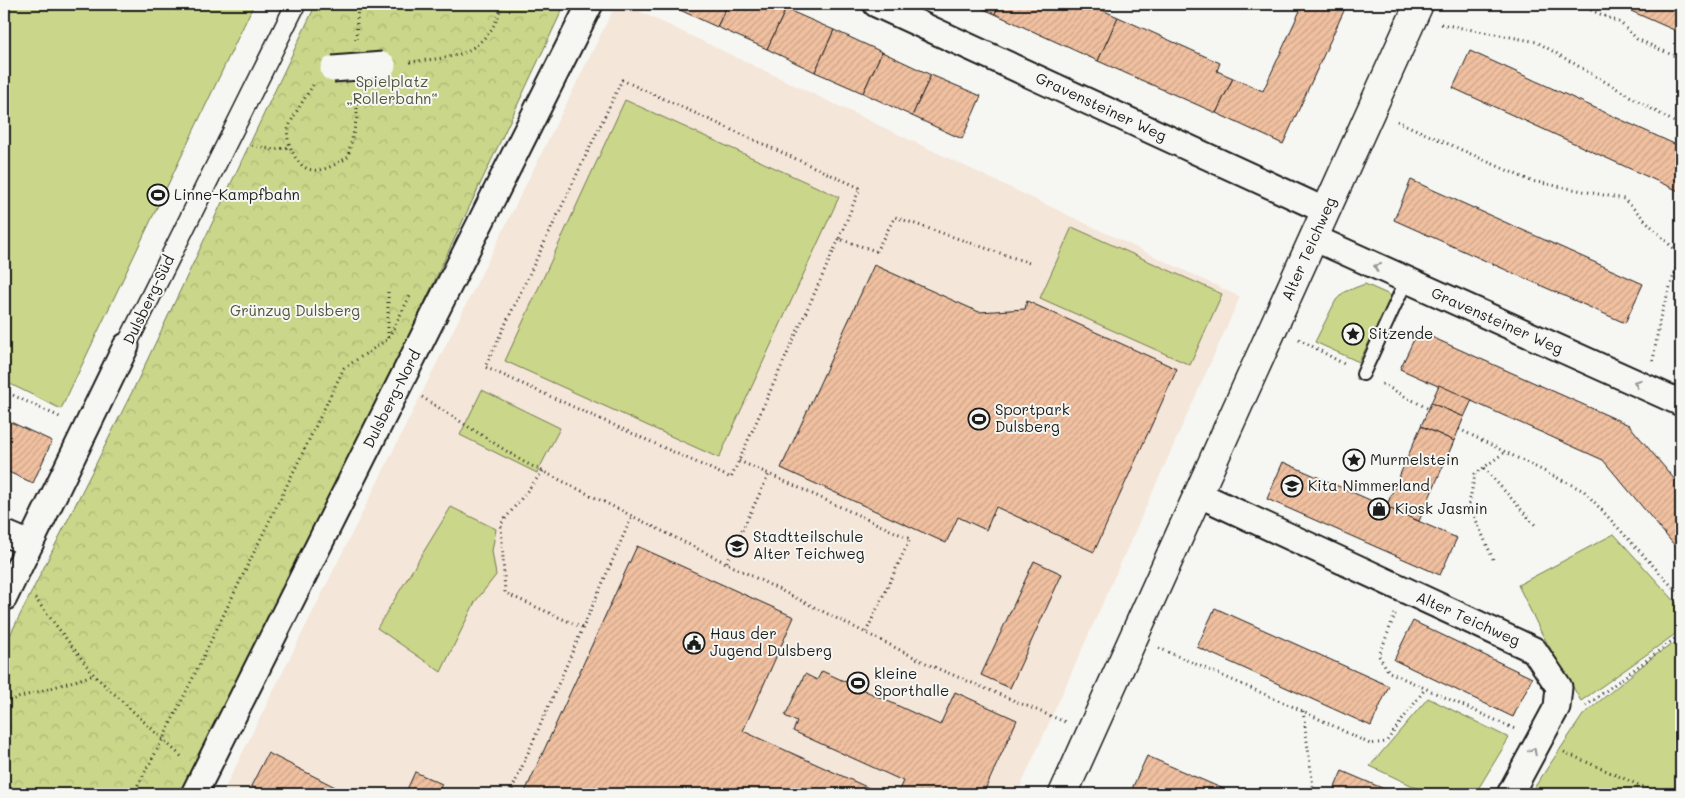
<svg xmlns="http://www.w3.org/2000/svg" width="1685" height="798" font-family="Mali,sans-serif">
<defs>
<pattern id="park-crowns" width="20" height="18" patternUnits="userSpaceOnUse" patternTransform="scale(1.25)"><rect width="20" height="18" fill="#cad689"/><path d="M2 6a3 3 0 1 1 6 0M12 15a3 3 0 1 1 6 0" fill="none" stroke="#adb776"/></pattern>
<pattern id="building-hatch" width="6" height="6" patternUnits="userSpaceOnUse" patternTransform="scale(1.25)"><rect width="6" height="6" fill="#f0c0a0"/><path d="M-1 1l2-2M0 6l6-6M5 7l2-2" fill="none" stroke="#cda489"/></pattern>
</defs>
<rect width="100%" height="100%" fill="#f6f6f2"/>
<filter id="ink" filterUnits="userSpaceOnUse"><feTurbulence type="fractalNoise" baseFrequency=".02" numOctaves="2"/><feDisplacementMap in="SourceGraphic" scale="10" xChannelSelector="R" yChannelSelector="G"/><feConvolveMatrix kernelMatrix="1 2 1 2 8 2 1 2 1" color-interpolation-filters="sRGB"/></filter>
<g filter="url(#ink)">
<!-- built -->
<polygon fill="#f4e6d9" points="616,4 624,4 1240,297 1017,794 222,794"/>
<!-- grass -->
<g fill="#cad689" stroke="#737952">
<polygon points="4,4 254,4 61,409 4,381"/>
<polygon points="625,100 839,197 719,458 505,361"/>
<polygon points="1072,227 1222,294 1190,365 1040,298"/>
<polygon points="1365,284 1392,296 1359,362 1315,342 1336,300 1344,292"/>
<polygon points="482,390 560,428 537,473 460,435"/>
<polygon points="451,507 496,529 492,551 496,575 475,602 441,672 377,628"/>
<polygon points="1614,534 1681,608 1681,630 1581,701 1542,634 1518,585"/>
<polygon points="1681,639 1681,794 1530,794 1583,715 1654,656"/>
<polygon points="1428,698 1509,738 1475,794 1430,794 1370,766"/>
</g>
<!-- park -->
<polygon fill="url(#park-crowns)" stroke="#737952" points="316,4 565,4 395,365 181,794 4,794 4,647 134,388"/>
<!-- building -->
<g fill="url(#building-hatch)" stroke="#1c1c1c">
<polygon points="667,4 728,4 717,27"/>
<polygon points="728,4 775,4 786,9 767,49 717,27"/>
<polygon points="972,4 999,4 995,14"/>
<polygon points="999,4 1088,4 1118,17 1098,61 995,14"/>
<polygon points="1303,4 1347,4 1283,144 1216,113 1233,78 1263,91"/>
<polygon points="1615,4 1681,4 1681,33"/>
<polygon points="786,9 834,30 815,72 767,49"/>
<polygon points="1118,17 1220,63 1217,71 1233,78 1216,113 1098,61"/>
<polygon points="834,30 882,52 863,93 815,72"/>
<polygon points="1470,51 1681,147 1681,192 1453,88"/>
<polygon points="882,52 931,75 912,116 863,93"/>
<polygon points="931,75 981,96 962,139 912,116"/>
<polygon points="1411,180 1643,284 1625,323 1394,220"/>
<polygon points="874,265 979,312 1025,309 1027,301 1177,369 1094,552 996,507 986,530 958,517 946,543 781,468"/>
<polygon points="1418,331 1629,425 1681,487 1681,553 1603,460 1400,369"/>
<polygon points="1439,385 1472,400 1464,417 1431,403"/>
<polygon points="1431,403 1464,417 1454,441 1421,426"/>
<polygon points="4,419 52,441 33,483 4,470"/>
<polygon points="1421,426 1454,441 1419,521 1386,507"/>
<polygon points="1283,462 1457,538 1440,575 1267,499"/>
<polygon points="637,546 794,617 743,731 882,794 524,794"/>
<polygon points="1034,561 1062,574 1010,688 981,675"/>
<polygon points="1215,608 1389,686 1371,726 1197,647"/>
<polygon points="1413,621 1532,678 1513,717 1394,660"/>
<polygon points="822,671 940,725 955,692 1017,720 983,794 897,794 903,781 793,731 797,722 785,716 805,674 817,680"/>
<polygon points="268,753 347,793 346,794 267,794 251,786"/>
<polygon points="1147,756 1235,794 1132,794 1130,793"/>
<polygon points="1342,771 1396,794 1332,794"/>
<polygon points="415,772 442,784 437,794 405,794"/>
</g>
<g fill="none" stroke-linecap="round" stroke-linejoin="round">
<!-- service casing -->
<g stroke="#1c1c1c" stroke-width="16">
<polyline id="service" points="1363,374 1406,281"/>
</g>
<!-- pedestrian casing -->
<g stroke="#1c1c1c" stroke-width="22">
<polyline id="pedestrian" points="126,346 296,4"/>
</g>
<!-- minor casing -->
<g stroke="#1c1c1c" stroke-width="29">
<g id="minor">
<polyline points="876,4 1326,211"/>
<polyline points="1314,238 1681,403"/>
<polyline points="1198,494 1534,650 1559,687 1557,707 1510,794"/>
<polyline points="4,533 30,544"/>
<polyline points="4,598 126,346"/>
<polyline points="194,794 590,4"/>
</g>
</g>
<!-- tertiary casing -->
<g stroke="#1c1c1c" stroke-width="31">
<polyline id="tertiary" points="1063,794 1419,4"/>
</g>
<!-- path -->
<g stroke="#1c1c1c" stroke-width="3" stroke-dasharray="1 4" stroke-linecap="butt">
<polyline points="1230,4 1242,10 1250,4"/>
<polyline points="1577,4 1621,23 1637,39 1681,59"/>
<polyline points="1441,24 1537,42 1681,126"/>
<polyline points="356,39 358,4"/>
<path d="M 410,62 C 425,60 442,59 457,55 C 479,49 499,26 501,4"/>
<path d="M 313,85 C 306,97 291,118 288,130 C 286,137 290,147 293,153 C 306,181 329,169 348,157 L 357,117 L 357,93"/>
<polyline points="1397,121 1531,181 1624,199 1681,256"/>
<polyline points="252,145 274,150 290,147"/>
<polyline points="839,239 731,478 485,367 622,80 860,188 839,239 876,251 895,217 1032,264"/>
<polyline points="388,338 388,291"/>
<polyline points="1299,339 1344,364"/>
<polyline points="1653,361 1660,318 1681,253"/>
<polyline points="1382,384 1429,409"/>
<polyline points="4,391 62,418"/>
<polyline points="422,397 522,461 934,667 1065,722"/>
<polyline points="1459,429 1584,491 1681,596"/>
<polyline points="739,461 769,474"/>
<polyline points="1484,468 1536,526"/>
<polyline points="543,471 501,524 505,593 583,628"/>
<polyline points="1493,559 1469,504 1475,474 1505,452"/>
<polyline points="727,562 769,474 910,539 866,632"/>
<polyline points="35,598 94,675 183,758"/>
<polyline points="1395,614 1379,656 1389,672 1515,729"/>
<polyline points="1159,648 1303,711 1370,744 1386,742 1425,689"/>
<polyline points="4,702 94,675"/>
<polyline points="1586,706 1681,634"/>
<polyline points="1303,711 1314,794"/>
<polyline points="1564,752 1659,794"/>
<polyline points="133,794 163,739 344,368 388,339 410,296"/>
<polyline points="510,794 632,516"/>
</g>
<!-- service -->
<use href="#service" stroke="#f6f6f2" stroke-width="12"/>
<!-- pedestrian -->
<use href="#pedestrian" stroke="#f6f6f2" stroke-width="19"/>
<!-- minor -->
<use href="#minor" stroke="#f6f6f2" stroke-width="25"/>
<!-- tertiary -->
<use href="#tertiary" stroke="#f6f6f2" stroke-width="28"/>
<!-- minor-bridge casing -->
<g stroke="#1c1c1c" stroke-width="29" stroke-linecap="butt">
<polyline id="minor-bridge" points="333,69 383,65"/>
</g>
<!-- minor-bridge -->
<use href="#minor-bridge" stroke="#f6f6f2" stroke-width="25"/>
</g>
<!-- one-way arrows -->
<defs><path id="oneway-chevron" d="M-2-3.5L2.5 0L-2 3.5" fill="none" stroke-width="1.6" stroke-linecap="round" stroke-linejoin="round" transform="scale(1.25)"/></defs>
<g stroke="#949492">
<use href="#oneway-chevron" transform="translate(1377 267) rotate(-155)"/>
<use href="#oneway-chevron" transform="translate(1637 383) rotate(-156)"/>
<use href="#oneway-chevron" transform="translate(1533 751) rotate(-63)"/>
</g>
</g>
<!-- icons -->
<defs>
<g id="stadium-ring" transform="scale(1.125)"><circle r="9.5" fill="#f6f6f2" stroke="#1c1c1c" stroke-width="1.5"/><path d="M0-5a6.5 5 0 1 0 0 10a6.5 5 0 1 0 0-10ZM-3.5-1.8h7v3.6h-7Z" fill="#1c1c1c"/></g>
<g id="sight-ring" transform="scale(1.125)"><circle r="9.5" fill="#f6f6f2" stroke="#1c1c1c" stroke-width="1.5"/><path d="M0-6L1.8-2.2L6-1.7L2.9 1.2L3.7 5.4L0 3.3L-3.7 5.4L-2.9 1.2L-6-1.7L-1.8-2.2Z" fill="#1c1c1c"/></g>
<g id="school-ring" transform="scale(1.125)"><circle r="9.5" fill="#f6f6f2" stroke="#1c1c1c" stroke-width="1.5"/><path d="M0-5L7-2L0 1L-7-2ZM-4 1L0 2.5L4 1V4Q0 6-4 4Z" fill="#1c1c1c"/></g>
<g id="shop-ring" transform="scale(1.125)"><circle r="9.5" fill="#f6f6f2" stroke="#1c1c1c" stroke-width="1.5"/><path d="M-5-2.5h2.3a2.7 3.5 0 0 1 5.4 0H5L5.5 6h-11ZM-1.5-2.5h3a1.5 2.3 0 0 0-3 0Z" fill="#1c1c1c"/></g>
<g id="civic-ring" transform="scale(1.125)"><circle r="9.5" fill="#f6f6f2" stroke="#1c1c1c" stroke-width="1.5"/><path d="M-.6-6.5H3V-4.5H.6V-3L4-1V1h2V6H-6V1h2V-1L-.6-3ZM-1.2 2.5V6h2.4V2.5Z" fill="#1c1c1c"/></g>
</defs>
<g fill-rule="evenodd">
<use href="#stadium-ring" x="158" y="195"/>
<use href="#sight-ring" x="1353" y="334"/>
<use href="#stadium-ring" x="979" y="419"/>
<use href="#sight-ring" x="1354" y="460"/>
<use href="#school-ring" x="1292" y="486"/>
<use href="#shop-ring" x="1379" y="509"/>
<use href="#school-ring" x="737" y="546"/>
<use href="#civic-ring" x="694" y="643"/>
<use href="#stadium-ring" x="858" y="683"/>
</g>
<g text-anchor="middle" stroke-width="4" stroke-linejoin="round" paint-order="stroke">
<!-- park labels -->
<g font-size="15" fill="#50543d" stroke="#f6f6f2">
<text x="392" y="87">Spielplatz<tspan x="392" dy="17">„Rollerbahn“</tspan></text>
<text x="295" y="316">Grünzug Dulsberg</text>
</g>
<!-- street labels -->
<g font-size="15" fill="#1c1c1c" stroke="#f6f6f2">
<text transform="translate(1101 107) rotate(25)" y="5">Gravensteiner Weg</text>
<text transform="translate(1309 249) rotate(-66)" y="5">Alter Teichweg</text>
<text transform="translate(149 300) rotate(-64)" y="5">Dulsberg-Süd</text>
<text transform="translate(1497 321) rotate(24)" y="5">Gravensteiner Weg</text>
<text transform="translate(392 399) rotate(-63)" y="5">Dulsberg-Nord</text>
<text transform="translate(1468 619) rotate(24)" y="5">Alter Teichweg</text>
</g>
<!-- poi labels -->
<g font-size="15" fill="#1c1c1c" stroke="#f6f6f2" text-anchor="start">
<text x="174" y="200">Linne-Kampfbahn</text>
<text x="1369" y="339">Sitzende</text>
<text x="995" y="415">Sportpark<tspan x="995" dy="17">Dulsberg</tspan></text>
<text x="1370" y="465">Murmelstein</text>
<text x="1308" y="491">Kita Nimmerland</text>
<text x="1395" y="514">Kiosk Jasmin</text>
<text x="753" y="542">Stadtteilschule<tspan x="753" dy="17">Alter Teichweg</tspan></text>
<text x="710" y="639">Haus der<tspan x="710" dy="17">Jugend Dulsberg</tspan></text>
<text x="874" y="679">kleine<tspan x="874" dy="17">Sporthalle</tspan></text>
</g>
</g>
<!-- margin -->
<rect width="1685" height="798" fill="none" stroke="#f6f6f2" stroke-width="20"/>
<rect x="10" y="10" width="1665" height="778" fill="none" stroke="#1c1c1c" stroke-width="2" filter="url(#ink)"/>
</svg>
